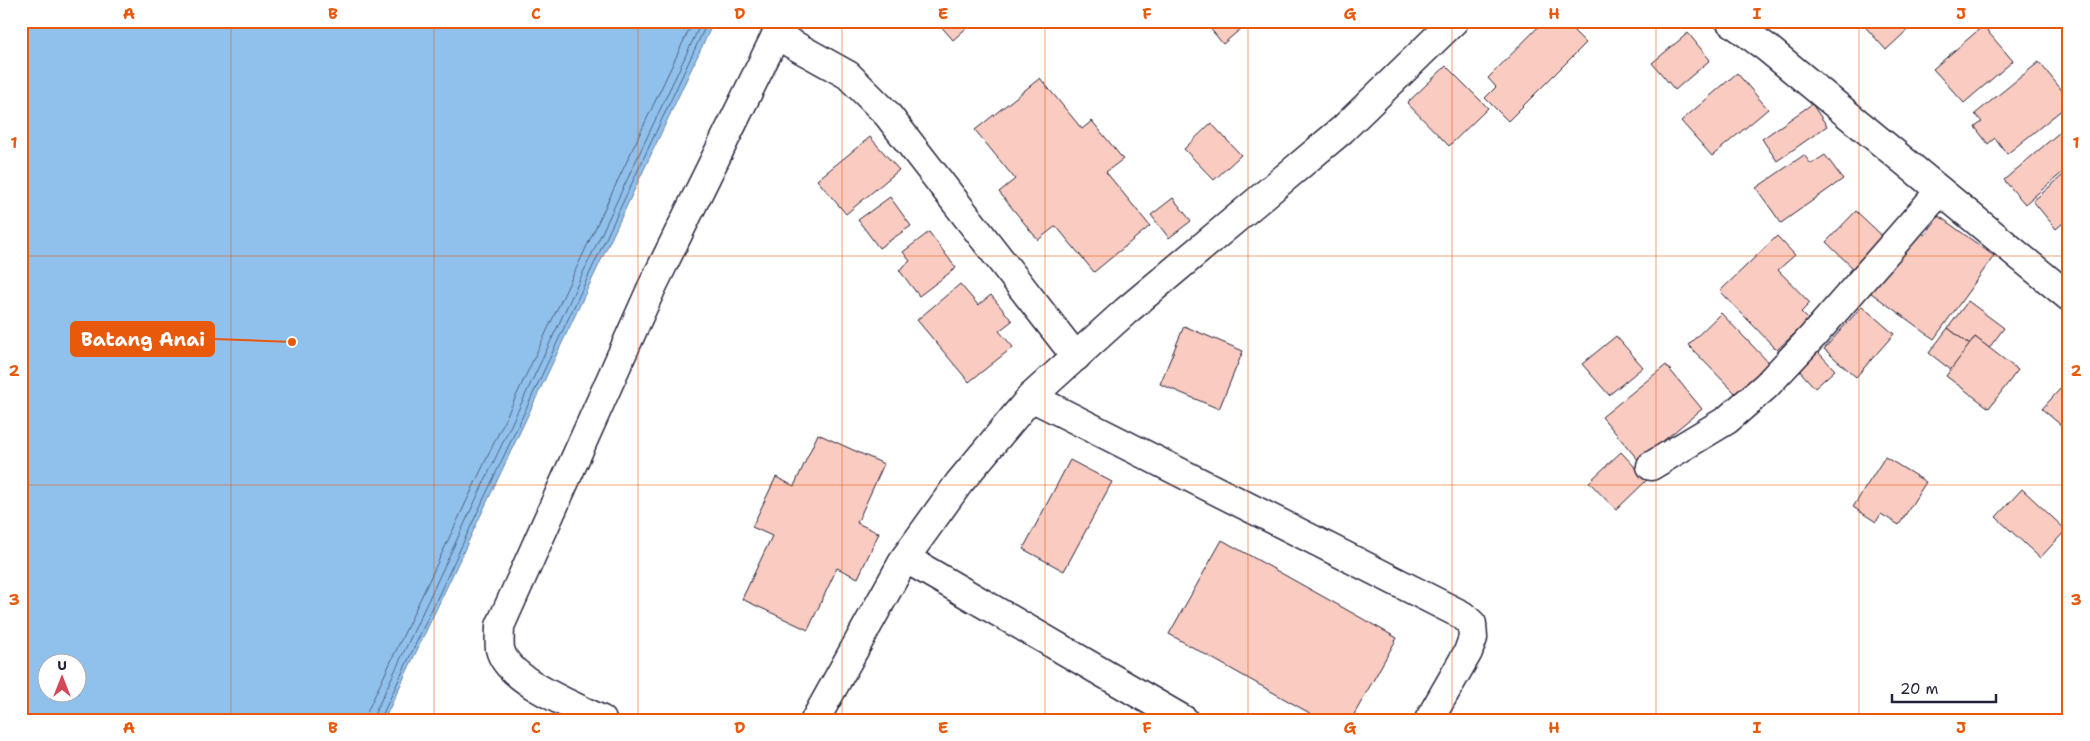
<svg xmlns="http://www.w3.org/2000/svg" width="2090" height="741" font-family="'Shantell Sans',sans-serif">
<rect width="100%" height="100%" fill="#fff"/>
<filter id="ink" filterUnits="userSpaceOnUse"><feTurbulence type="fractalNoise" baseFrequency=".02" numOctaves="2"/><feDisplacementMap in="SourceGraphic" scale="10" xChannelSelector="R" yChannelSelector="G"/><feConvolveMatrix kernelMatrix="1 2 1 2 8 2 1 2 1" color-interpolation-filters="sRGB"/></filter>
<g filter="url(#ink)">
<!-- water -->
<path fill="#90c1ec" stroke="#6481a5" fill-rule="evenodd" d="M 21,21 L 714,21 L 384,720 L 21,720 ZM 48,664 L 78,664 L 78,694 L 48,694 Z"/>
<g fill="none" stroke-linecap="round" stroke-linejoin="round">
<!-- shore -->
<g stroke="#4e6282" stroke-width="1">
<polyline points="366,720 368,710 693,21"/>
<polyline points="373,720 375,713 702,21"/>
<polyline points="380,720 708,21"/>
</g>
</g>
<!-- building -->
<g fill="#facbc0" stroke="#22223b">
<polygon points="942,21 970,21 972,23 953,40 939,24"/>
<polygon points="1204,21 1250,21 1223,44"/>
<polygon points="1544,21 1564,21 1586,43 1508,121 1485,98 1496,87 1488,78"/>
<polygon points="1860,21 1917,21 1886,50"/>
<polygon points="1983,26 2013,61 1964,103 1933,69"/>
<polygon points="1688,33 1710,60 1675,90 1652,63"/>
<polygon points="2039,62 2069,99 2069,104 2007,154 1995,138 1988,144 1975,127 1982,122 1975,114"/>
<polygon points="1446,66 1488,108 1449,146 1407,103"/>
<polygon points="1737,73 1768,109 1712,156 1681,121"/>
<polygon points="1040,78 1082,129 1092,121 1123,159 1106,172 1150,226 1094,272 1056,226 1038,240 999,192 1015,179 975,130"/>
<polygon points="1812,104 1827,126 1777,161 1762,139"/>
<polygon points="1211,123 1241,155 1214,180 1184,149"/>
<polygon points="2061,131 2069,139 2069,167 2025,204 2004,180"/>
<polygon points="870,137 899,170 846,214 817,180"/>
<polygon points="1804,155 1811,164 1825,155 1843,179 1781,223 1756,188"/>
<polygon points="2069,170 2069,218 2056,229 2033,201"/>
<polygon points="890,197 911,226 879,248 858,220"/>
<polygon points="1173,198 1191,221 1169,238 1151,215"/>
<polygon points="1856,211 1890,243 1860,275 1826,242"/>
<polygon points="1939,216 1994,256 1934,339 1867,290 1913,227 1925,235"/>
<polygon points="929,232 956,268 919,296 899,270 910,261 903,252"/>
<polygon points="1777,236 1795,255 1778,270 1810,303 1801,312 1809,320 1777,350 1720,291"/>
<polygon points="960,284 978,305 991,295 1012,321 999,331 1013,347 969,382 917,320"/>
<polygon points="1968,301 2004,328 1989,348 1975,337 1970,345 1948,328"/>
<polygon points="1862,306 1894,334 1856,377 1824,349"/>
<polygon points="1721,313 1772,366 1739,397 1688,345"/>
<polygon points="1184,326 1243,351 1219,409 1160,384"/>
<polygon points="1948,328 1970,345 1951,370 1929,353"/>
<polygon points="1616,336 1643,367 1609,395 1582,364"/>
<polygon points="1975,337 2018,370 1989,408 1946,376"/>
<polygon points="1817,351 1835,370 1815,388 1797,368"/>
<polygon points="1666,365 1702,409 1639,461 1602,417"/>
<polygon points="2069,379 2069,432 2042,409"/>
<polygon points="818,434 884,464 857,523 879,533 858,578 837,568 808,630 742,599 772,536 752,527 776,477 794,486"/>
<polygon points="1621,452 1647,480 1616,510 1589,482"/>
<polygon points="1885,457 1926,482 1899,525 1881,514 1876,522 1853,507"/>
<polygon points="1070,460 1112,482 1064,571 1023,549"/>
<polygon points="2022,489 2066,530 2040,558 1996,517"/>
<polygon points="1222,540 1397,638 1351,720 1322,720 1169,634"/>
</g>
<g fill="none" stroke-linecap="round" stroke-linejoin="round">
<!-- minor casing -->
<g stroke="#22223b" stroke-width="31">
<g id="minor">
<polyline points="1730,21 1767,48 2069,297"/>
<polyline points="776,35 848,75 887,114 1076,357"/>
<polyline points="1031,397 1462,615 1472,624 1473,638 1468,652 1429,720"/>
<polyline points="1651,466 1727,420 1766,386 1813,336 1940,191"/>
<polyline points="905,558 1184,720"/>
<path d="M 602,720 C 575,706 507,681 500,649 C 499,642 500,633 500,626 L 652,287 L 783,21"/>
<polyline points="815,720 905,558 959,483 1031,397 1126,311 1342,130 1454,21"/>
</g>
</g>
<!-- minor -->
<use href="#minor" stroke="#fff" stroke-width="28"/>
</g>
</g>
<!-- grid -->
<path fill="none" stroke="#e8590c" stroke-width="1" stroke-opacity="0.55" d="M 231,21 L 231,720M 434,21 L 434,720M 638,21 L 638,720M 842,21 L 842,720M 1045,21 L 1045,720M 1248,21 L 1248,720M 1452,21 L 1452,720M 1656,21 L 1656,720M 1859,21 L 1859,720M 21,256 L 2069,256M 21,485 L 2069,485"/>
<!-- callouts -->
<path fill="none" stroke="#e8590c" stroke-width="2" d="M292 342L214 339"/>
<circle fill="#e8590c" stroke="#fff" stroke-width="2" cx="292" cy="342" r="5"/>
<rect fill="#e8590c" stroke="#e8590c" stroke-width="2" x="71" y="322" width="143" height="34" rx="5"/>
<g font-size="19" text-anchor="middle" font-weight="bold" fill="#fff">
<text x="143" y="346">Batang Anai</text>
</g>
<!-- margin -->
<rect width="2090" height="741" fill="none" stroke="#fff" stroke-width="55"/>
<!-- north arrow -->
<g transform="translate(62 678)"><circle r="24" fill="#ffffff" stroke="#a7a7b1"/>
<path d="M0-4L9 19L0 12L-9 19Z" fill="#d1495b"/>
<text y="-8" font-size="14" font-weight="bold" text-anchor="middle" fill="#22223b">U</text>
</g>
<!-- scale -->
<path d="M1892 694v8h104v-8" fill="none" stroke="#22223b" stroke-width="2.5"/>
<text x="1900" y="694" font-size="15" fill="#22223b" stroke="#ffffff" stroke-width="4" paint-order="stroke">20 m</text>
<rect x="28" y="28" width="2034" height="686" fill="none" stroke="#e8590c" stroke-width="2"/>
<g font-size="16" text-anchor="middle" font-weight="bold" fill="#e8590c">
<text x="129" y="19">A</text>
<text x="333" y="19">B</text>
<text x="536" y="19">C</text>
<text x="740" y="19">D</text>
<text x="943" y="19">E</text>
<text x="1147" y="19">F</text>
<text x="1350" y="19">G</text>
<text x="1554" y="19">H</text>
<text x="1757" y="19">I</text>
<text x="1961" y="19">J</text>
<text x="14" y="148">1</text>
<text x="2076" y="148">1</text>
<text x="14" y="376">2</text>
<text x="2076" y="376">2</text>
<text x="14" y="605">3</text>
<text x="2076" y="605">3</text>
<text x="129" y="733">A</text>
<text x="333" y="733">B</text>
<text x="536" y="733">C</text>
<text x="740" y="733">D</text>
<text x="943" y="733">E</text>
<text x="1147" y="733">F</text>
<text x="1350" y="733">G</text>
<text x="1554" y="733">H</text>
<text x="1757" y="733">I</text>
<text x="1961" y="733">J</text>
</g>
</svg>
